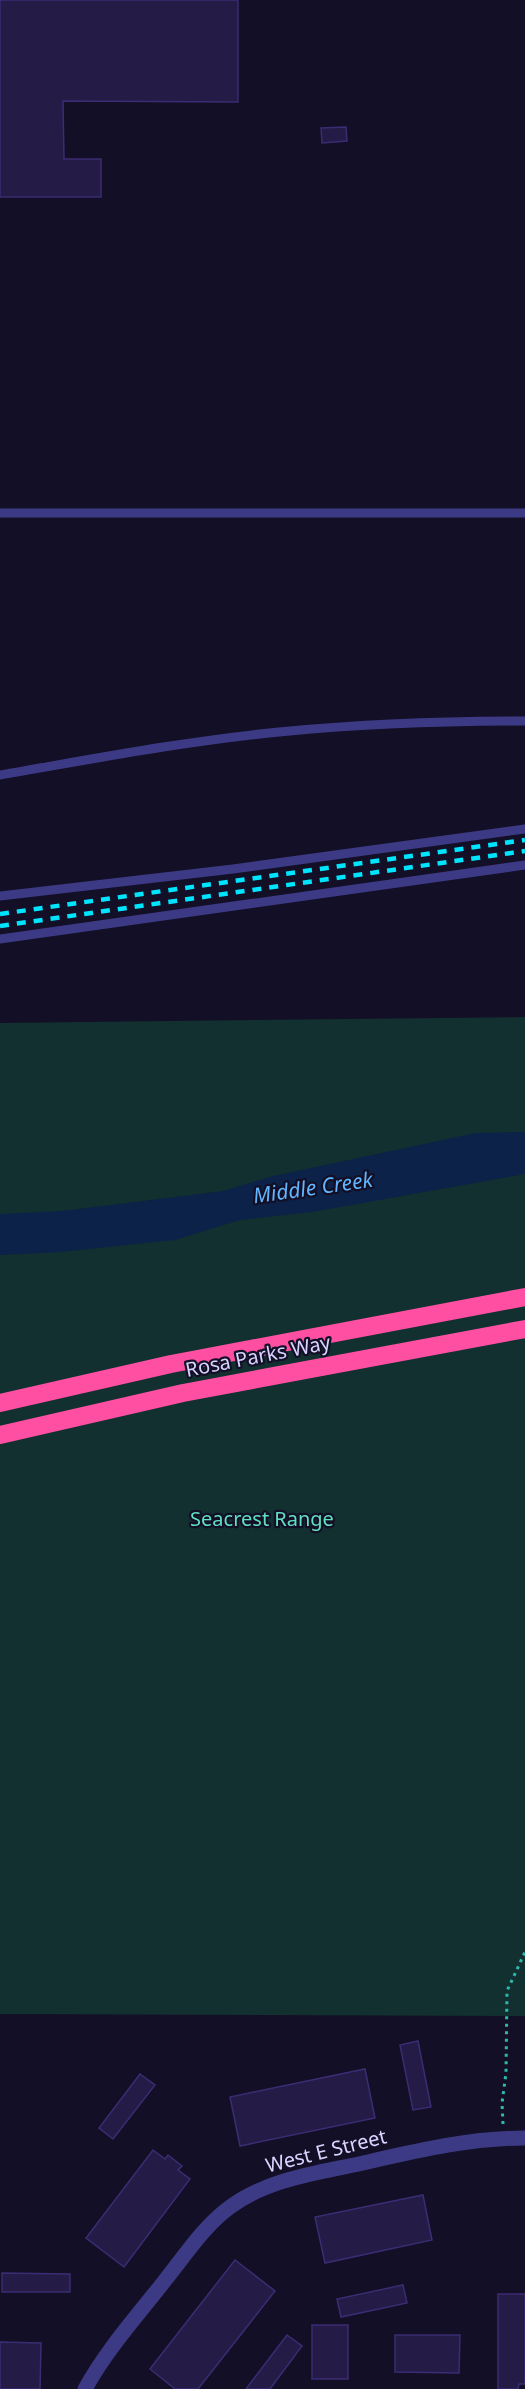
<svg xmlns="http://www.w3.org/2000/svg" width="525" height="2389" font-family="'Noto Sans',sans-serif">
<rect width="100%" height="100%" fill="#130f26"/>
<!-- green -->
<polygon fill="#12302f" points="525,1017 525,2016 0,2014 0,1023"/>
<!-- water -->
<polygon fill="#0c2248" points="525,1132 525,1174 312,1212 240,1220 175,1240 61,1252 0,1255 0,1214 62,1211 223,1191 273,1176 476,1133"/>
<!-- building -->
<g fill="#241b47" stroke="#3b2d73" stroke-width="1.5">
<polygon points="0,0 238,0 238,102 63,101 64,159 101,159 101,197 0,197"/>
<polygon points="346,127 347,141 322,143 321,128"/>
<polygon points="418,2041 431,2107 413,2110 400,2045"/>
<polygon points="365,2069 375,2118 240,2146 230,2097"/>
<polygon points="140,2074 155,2085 113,2139 99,2128"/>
<polygon points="153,2150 165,2159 168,2155 182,2166 178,2170 190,2179 124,2267 86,2238"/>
<polygon points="423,2195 432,2240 325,2263 315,2217"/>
<polygon points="235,2260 275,2291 198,2389 175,2389 150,2369"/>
<polygon points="2,2273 70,2274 70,2292 2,2292"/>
<polygon points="403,2285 407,2303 341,2317 337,2299"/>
<polygon points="498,2294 525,2294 525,2384 519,2384 518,2389 498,2389"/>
<rect x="312" y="2325" width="36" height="54"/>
<polygon points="287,2335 302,2346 270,2389 246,2389"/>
<polygon points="395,2335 460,2335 459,2373 395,2372"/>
<polygon points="0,2342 41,2343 40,2389 0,2389"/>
</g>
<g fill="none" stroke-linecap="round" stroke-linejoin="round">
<!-- path -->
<polyline stroke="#2fb8b0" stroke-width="3" stroke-dasharray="3 4.5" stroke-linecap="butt" points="503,2124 502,2103 506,2073 507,1991 525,1952"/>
<!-- lane -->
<g stroke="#3d3a85" stroke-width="9">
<polyline points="0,513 525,513"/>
<path d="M 0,775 C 93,759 186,741 279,732 C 361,724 443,721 525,721"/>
<polyline points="0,896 233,869 525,829"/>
<polyline points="0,939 525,865"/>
</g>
<!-- street -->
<path stroke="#3d3a85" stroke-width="15" d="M 85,2389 C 107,2349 138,2315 166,2279 C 186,2254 204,2226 230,2207 C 268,2179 317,2173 363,2163 C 416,2151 470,2138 525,2138"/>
<!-- highway -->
<g stroke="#ff4fa3" stroke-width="18">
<polyline points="0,1403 171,1364 525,1297"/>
<polyline points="0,1435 183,1393 525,1329"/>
</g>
<!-- rail -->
<g stroke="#00e5ff" stroke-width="4.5" stroke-dasharray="9 8" stroke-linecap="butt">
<polyline points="0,914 525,840"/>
<polyline points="0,926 525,851"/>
</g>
</g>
<g text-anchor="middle" stroke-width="4.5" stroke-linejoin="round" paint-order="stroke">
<!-- street labels -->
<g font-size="20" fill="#d9d4ff" stroke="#130f26">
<text transform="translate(258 1356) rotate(-11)" y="7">Rosa Parks Way</text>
<text transform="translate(326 2151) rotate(-14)" y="7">West E Street</text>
</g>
<!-- park labels -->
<g font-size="20" fill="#5fe0c0" stroke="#130f26">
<text x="262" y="1526">Seacrest Range</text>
</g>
<!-- water labels -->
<g font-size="21" font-style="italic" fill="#62b6ff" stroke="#130f26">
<text transform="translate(313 1188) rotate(-8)" y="7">Middle Creek</text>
</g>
</g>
</svg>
